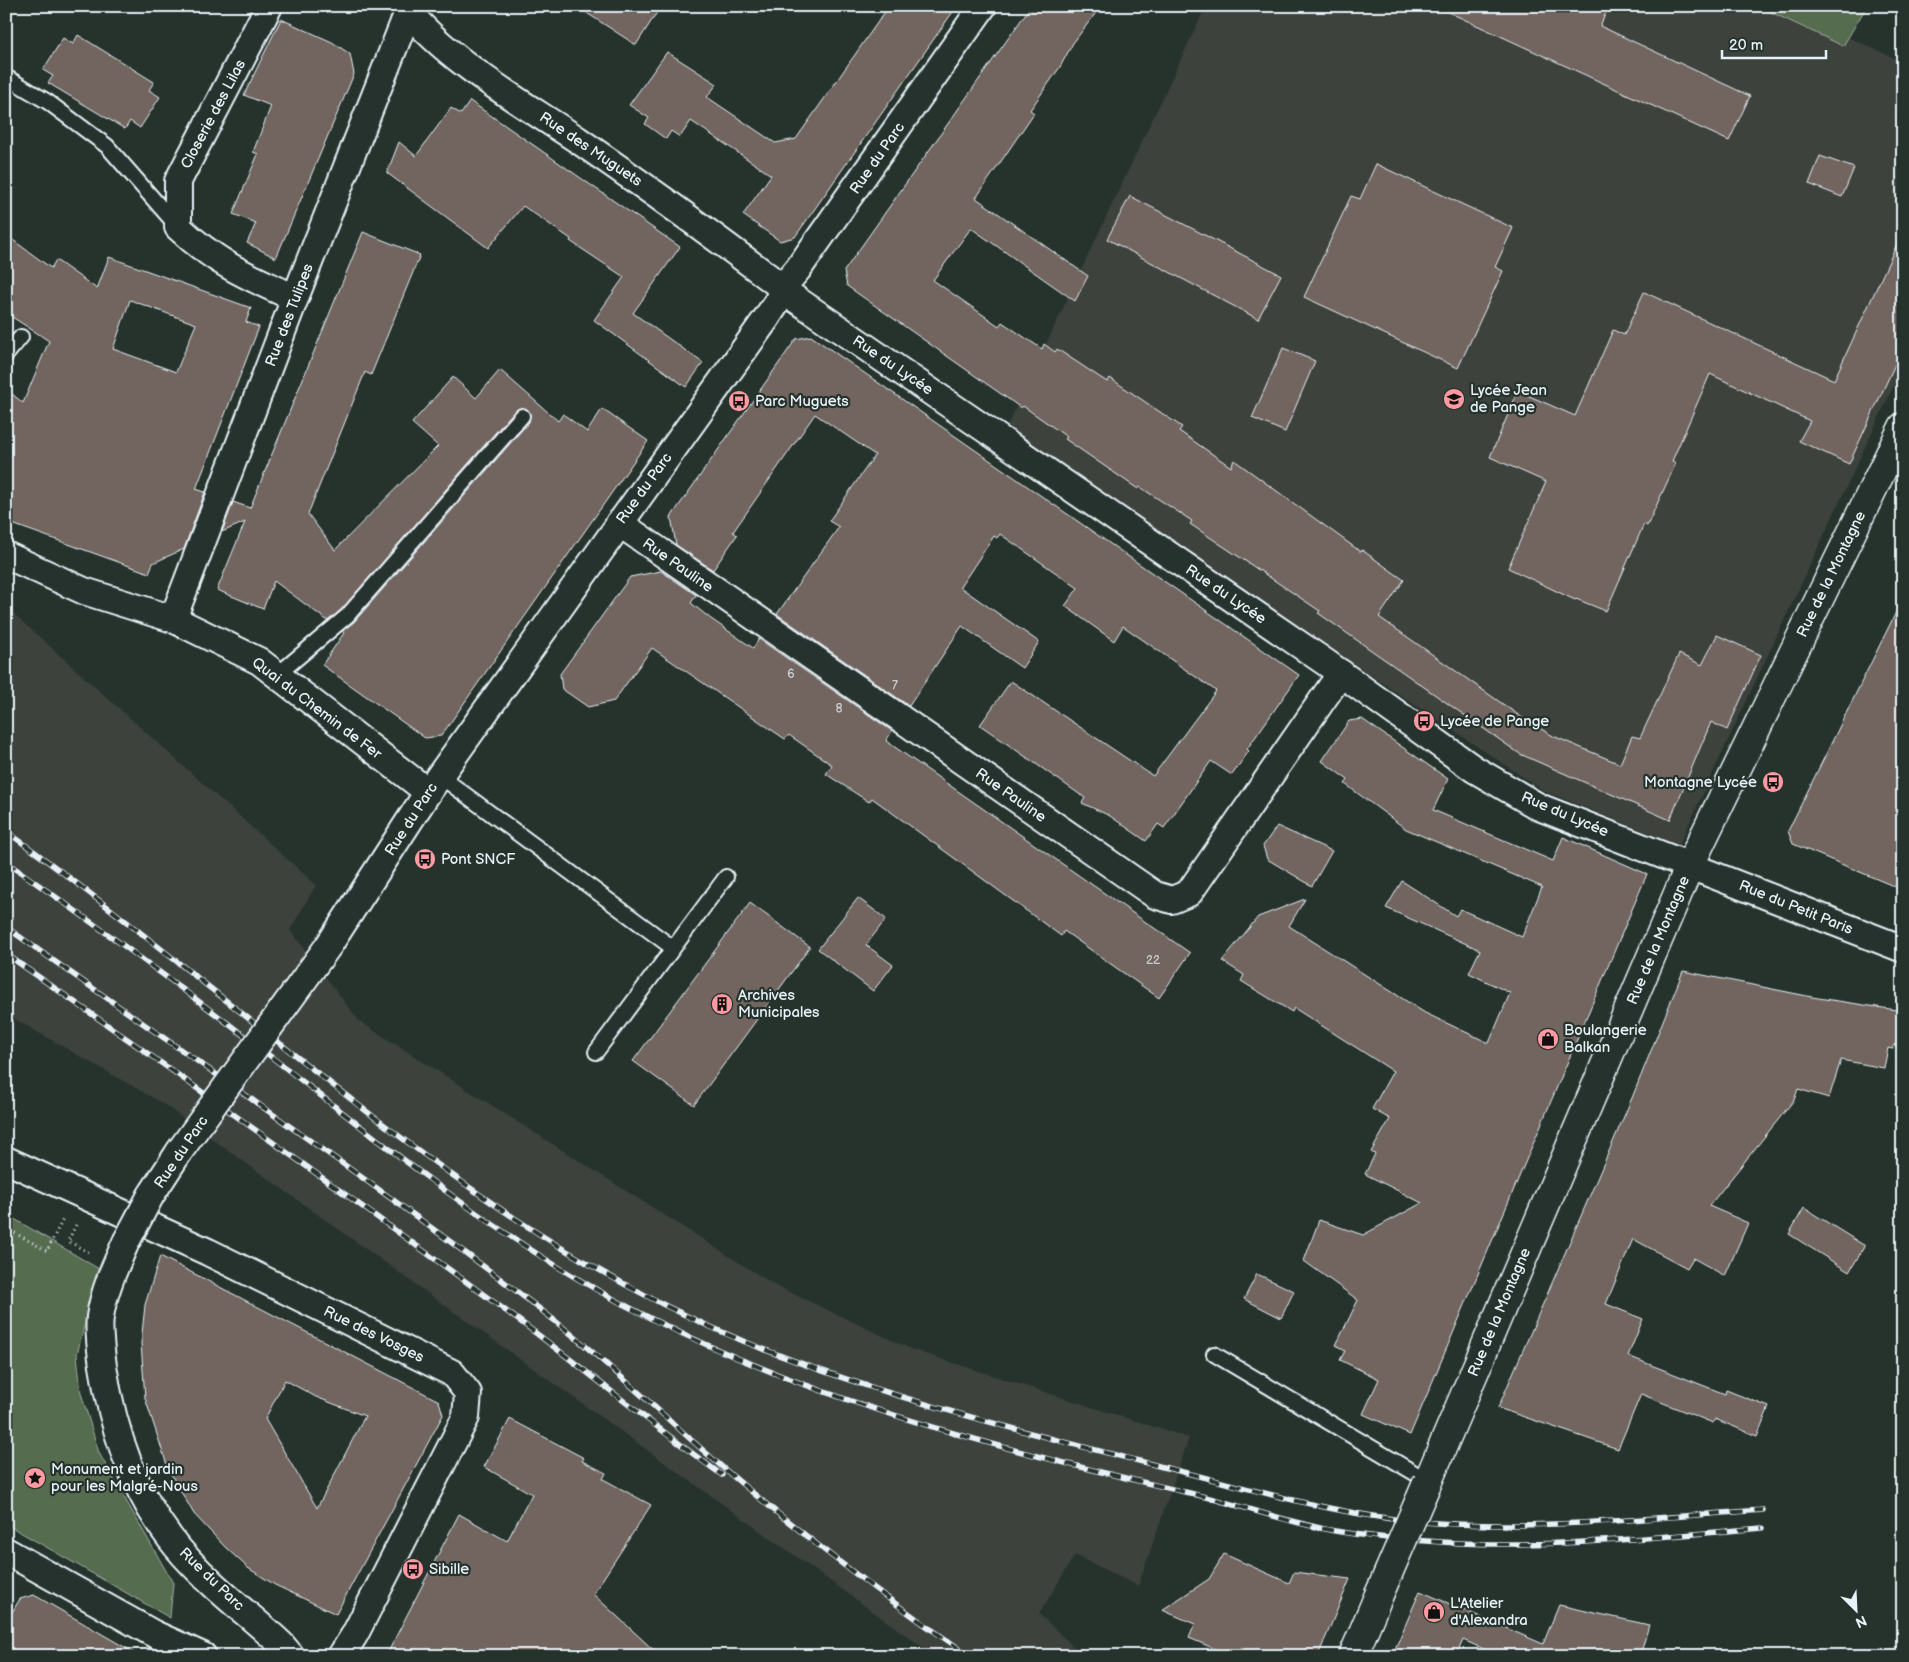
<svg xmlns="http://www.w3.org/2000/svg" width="1909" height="1662" font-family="'Balsamiq Sans',sans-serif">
<rect width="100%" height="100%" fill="#26332d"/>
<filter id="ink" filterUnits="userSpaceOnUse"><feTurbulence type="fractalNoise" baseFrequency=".02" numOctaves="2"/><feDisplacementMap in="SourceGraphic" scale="10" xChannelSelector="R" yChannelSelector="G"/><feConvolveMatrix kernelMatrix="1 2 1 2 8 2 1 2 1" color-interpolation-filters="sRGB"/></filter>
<g filter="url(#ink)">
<!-- built -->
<g fill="#3d423c">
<polygon points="1206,6 1779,6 1903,62 1903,366 1679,845 1544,791 1005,431"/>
<polygon points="6,607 316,885 290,930 359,1021 776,1286 913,1350 1189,1438 1138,1586 1075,1555 1039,1614 1078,1651 1076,1656 935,1656 162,1103 6,1014"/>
</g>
<!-- green -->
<g fill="#576c50" stroke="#a0aea4">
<polygon points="1758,6 1867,6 1843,46"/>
<polygon points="6,1214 99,1269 77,1354 81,1393 99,1453 173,1583 170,1618 6,1524"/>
</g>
<!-- building -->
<g fill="#72655f" stroke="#e8f1f8" fill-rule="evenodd">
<polygon points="576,6 661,6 636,45"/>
<polygon points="889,6 957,6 795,237 780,241 743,215 771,175 691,121 680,137 671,131 666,139 645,124 649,118 629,105 667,52 717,84 707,97 775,143 796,139"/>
<polygon points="1031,6 1101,6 1073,43 1060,67 1030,110 1034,113 976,198 1088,276 1075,301 971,228 933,280 999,326 1002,322 1042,349 1044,344 1055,352 1057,349 1107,382 1110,378 1182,427 1179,431 1231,467 1234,460 1361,552 1362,550 1404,580 1379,617 1524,719 1553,736 1620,764 1632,736 1640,738 1679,654 1702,665 1717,635 1761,655 1727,730 1711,722 1670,820 1520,754 1318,613 1320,611 1190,524 1192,521 1140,487 1138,489 1065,439 1067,437 1023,406 1021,408 847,286 844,271"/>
<polygon points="1435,6 1609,6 1600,26 1750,96 1729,141"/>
<polygon points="281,19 332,42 350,54 354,74 276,258 247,243 256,223 233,214 258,154 253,152 271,106 244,95"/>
<polygon points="78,35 154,82 149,90 160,97 140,128 130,121 125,129 48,83 53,76 43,70 63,38 73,44"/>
<polygon points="470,101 680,247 633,313 703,363 686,387 594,320 624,277 570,241 571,239 523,206 488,248 387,173 399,142 416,156 451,108 461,114"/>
<polygon points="1820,156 1854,168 1842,197 1809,184"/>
<polygon points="1376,164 1513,228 1495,267 1503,271 1458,368 1304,297 1351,196 1360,199"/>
<polygon points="1130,196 1281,275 1258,319 1107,239"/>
<polygon points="1903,231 1903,347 1849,464 1799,441 1810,421 1710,374 1672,461 1676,463 1647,526 1644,524 1606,611 1576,599 1575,600 1508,568 1546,482 1490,457 1518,391 1575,416 1613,330 1624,335 1644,292 1834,380"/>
<polygon points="363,232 420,255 371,375 365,372 308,514 335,550 438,446 412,423 453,377 476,398 500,370 558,421 563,414 587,432 602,409 648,441 441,736 425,738 322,665 344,633 342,631 354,622 529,422 530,414 527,409 520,408 515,410 341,610 328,621 274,581 263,609 217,590 245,522 222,532 233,502 250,508"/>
<path d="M 6,235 L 51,268 L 56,260 L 97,289 L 109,257 L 251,308 L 246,322 L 259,327 L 196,489 L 205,492 L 184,549 L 153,563 L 149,573 L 15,525 L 6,518 L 6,389 L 23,403 L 49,341 L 6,313 ZM 130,300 L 196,324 L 176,372 L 113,349 Z"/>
<polygon points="811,336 1299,675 1247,749 1249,751 1232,775 1211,761 1164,828 1158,824 1146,841 1110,816 1082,803 1085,798 980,725 1011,681 1153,776 1216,691 1123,626 1114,641 1065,606 1078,588 1000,534 997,538 994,536 960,587 1039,642 1022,668 962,626 909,706 777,614 839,527 829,521 875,455 815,414 733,532 737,535 713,570 676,545 671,517 796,339"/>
<polygon points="1283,348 1315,361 1285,432 1252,418"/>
<polygon points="661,571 696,595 691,603 711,619 753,648 759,639 892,731 886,741 1190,953 1159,998 1064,931 1061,936 872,798 869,802 826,774 832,765 789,735 785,739 652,648 614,701 588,707 562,689 560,674 630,577"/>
<polygon points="1903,598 1903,890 1793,844 1788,831"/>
<polygon points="1362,719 1448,779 1433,810 1553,861 1563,837 1647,874 1410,1435 1363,1414 1379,1379 1340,1360 1345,1351 1336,1345 1358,1300 1304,1261 1319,1220 1363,1235 1422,1203 1365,1174 1375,1154 1371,1152 1390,1119 1372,1109 1393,1071 1294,1008 1292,1012 1241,981 1244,975 1222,961 1258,917 1305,899 1289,926 1425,1013 1489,1043 1510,993 1469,973 1480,950 1386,908 1402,881 1456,916 1460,909 1522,937 1542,887 1406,829 1345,784 1348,780 1322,761 1349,721"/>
<polygon points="1277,826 1332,851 1312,886 1267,859 1263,846"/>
<polygon points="858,898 886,919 866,945 893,965 873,991 818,949"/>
<polygon points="750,903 810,947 694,1105 633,1061"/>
<polygon points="1683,971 1812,997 1903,1011 1903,1046 1894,1045 1893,1049 1888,1048 1884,1068 1841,1060 1829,1098 1798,1089 1794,1100 1709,1206 1748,1223 1725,1276 1693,1258 1687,1268 1633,1239 1606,1304 1643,1319 1628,1356 1725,1394 1726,1390 1769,1407 1757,1436 1715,1419 1713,1423 1641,1394 1618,1449 1498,1408 1632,1098"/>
<polygon points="1804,1208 1865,1246 1849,1272 1789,1234"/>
<path d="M 160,1256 L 439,1401 L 443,1415 L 336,1614 L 275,1585 L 248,1568 L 225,1547 L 194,1514 L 169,1471 L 145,1398 L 141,1343 L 145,1305 ZM 285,1380 L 316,1397 L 365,1416 L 317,1508 L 265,1419 Z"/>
<polygon points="1257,1274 1294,1291 1281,1318 1244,1299"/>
<polygon points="510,1419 584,1458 582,1461 606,1473 603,1479 651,1505 593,1594 660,1656 386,1656 459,1514 507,1541 532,1494 484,1467"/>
<polygon points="1224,1554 1289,1583 1294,1572 1350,1579 1318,1656 1232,1656 1189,1638 1195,1624 1162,1610 1209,1579"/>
<polygon points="1420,1591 1543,1644 1559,1605 1649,1625 1640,1656 1500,1656 1463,1640 1456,1656 1392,1656"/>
<polygon points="34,1595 69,1615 140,1656 6,1656 6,1622 20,1599"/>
</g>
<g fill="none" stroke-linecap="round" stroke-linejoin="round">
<!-- lane casing -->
<g stroke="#e8f1f8" stroke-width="18">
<g id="lane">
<polyline points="6,77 48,102 107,146 176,225"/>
<polyline points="6,355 21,337"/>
<polyline points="277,675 347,616 522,416"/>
<polyline points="440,776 673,948"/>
<polyline points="596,1052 726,877"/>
<polyline points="1214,1354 1428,1481"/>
</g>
</g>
<!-- street casing -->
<g stroke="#e8f1f8" stroke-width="30">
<g id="street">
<path d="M 269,6 L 178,181 L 178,227 C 217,264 247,276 295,298"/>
<path d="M 404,6 C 447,61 521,102 578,140 C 645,186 710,233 775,282 L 781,289 L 1325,662 L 1474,769 L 1539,807 L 1903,949"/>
<polyline points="619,523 1155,895 1172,900 1189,893 1341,673"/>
<polyline points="6,555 84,591 173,619 259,661 428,792"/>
<polyline points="173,619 295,298 408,12"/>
<polyline points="329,945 428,792 766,319 781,296 781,289 798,269 983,6"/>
<polyline points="6,1160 208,1252 452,1373 468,1393 466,1417 355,1634 341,1656"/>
<polyline points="151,1195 179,1152"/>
<path d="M 126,1242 C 115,1267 104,1290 100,1317 C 98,1332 101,1351 103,1366 C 113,1431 135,1496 177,1547 C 207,1583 246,1612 280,1643 L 291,1656"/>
<polyline points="6,1551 154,1634 203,1656"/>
</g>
</g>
<!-- primary casing -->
<g stroke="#e8f1f8" stroke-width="31">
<g id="primary">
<polyline points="1428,1481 1690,865 1903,427"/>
<polyline points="1353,1656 1378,1597"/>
</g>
</g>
<!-- path -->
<g stroke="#e8f1f8" stroke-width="3" stroke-dasharray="1 4" stroke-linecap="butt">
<polyline points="6,897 6,899"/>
<polyline points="76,1225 68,1241 88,1252"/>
<polyline points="6,1228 47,1251 63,1219"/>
</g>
<!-- lane -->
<use href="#lane" stroke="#26332d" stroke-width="14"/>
<!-- street -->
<use href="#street" stroke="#26332d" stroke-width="26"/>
<!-- primary -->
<use href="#primary" stroke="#26332d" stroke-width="28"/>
<!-- rail casing -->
<g stroke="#e8f1f8" stroke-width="5.5">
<g id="rail">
<path d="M 6,831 C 173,951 326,1089 495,1205 C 573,1258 656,1305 743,1341 C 876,1395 1016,1430 1155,1465 C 1242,1486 1333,1515 1422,1522 C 1535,1531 1651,1518 1763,1510"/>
<path d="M 6,862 C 81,914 154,967 226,1022 C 330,1101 429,1185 539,1255 C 733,1380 961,1440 1185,1492 C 1235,1503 1284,1522 1335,1531 C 1370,1537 1406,1540 1442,1542 C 1549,1549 1656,1537 1762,1528"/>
<path d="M 6,927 C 186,1055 370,1178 545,1313 C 616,1368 678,1431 747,1488 C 818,1547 893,1604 970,1656"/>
<path d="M 6,954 C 178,1074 348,1195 517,1319 C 586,1370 652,1425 722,1475"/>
</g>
</g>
<!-- rail -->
<use href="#rail" stroke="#26332d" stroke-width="4" stroke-dasharray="11" stroke-linecap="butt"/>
<!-- street-bridge casing -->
<g stroke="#e8f1f8" stroke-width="30" stroke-linecap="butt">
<g id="street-bridge">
<polyline points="179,1152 329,945"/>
<polyline points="126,1242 151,1195"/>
</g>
</g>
<!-- primary-bridge casing -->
<g stroke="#e8f1f8" stroke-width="31" stroke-linecap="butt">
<polyline id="primary-bridge" points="1378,1597 1428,1481"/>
</g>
<!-- street-bridge -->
<use href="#street-bridge" stroke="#26332d" stroke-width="26"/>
<!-- primary-bridge -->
<use href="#primary-bridge" stroke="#26332d" stroke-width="28"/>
</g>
</g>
<!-- icons -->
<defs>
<g id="school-disc" transform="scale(1.125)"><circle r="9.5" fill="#ff9aa2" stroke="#26332d"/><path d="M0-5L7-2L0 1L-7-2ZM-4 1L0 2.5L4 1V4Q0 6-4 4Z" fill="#111"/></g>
<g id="bus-disc" transform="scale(1.125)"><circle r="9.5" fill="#ff9aa2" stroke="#26332d"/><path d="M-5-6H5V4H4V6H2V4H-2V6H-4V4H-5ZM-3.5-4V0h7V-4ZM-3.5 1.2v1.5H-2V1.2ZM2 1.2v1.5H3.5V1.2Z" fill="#111"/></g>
<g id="building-disc" transform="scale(1.125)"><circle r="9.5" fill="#ff9aa2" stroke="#26332d"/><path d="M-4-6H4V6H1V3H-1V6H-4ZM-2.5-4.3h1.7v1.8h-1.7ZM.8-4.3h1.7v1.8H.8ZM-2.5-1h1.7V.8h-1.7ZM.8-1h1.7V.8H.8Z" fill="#111"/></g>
<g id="shop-disc" transform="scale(1.125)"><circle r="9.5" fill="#ff9aa2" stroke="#26332d"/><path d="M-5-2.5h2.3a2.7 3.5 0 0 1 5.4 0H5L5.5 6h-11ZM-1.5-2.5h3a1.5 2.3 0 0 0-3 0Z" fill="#111"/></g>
<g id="sight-disc" transform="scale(1.125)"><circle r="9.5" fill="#ff9aa2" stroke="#26332d"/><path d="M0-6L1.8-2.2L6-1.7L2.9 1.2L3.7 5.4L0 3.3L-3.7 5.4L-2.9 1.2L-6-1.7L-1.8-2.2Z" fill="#111"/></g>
</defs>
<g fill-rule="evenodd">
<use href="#school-disc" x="1454" y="399"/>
<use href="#bus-disc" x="739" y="401"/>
<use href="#bus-disc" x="1424" y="721"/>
<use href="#bus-disc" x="1773" y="782"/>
<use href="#bus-disc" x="425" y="859"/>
<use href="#building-disc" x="722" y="1004"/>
<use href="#shop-disc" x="1548" y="1039"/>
<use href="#sight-disc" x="35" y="1478"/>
<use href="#bus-disc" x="413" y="1569"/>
<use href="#shop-disc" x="1434" y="1612"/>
</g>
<g text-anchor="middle" stroke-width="4.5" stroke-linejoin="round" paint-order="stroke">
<!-- number labels -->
<g font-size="12" fill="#caced2">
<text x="791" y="678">6</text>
<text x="895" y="689">7</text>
<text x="839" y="712">8</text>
<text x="1153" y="964">22</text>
</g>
<!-- street labels -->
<g font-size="15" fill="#e8f1f8" stroke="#26332d">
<text transform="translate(213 114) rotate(-62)" y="5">Closerie des Lilas</text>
<text transform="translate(591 149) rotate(34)" y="5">Rue des Muguets</text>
<text transform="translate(877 158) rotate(-55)" y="5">Rue du Parc</text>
<text transform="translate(289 315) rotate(-69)" y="5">Rue des Tulipes</text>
<text transform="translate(893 365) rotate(34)" y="5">Rue du Lycée</text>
<text transform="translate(644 488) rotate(-54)" y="5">Rue du Parc</text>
<text transform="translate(678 565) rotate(35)" y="5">Rue Pauline</text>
<text transform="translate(1831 574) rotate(-64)" y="5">Rue de la Montagne</text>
<text transform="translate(1226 594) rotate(34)" y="5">Rue du Lycée</text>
<text transform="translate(317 708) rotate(37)" y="5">Quai du Chemin de Fer</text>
<text transform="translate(1011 795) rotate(35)" y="5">Rue Pauline</text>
<text transform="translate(1565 814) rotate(23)" y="5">Rue du Lycée</text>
<text transform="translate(411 819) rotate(-57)" y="5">Rue du Parc</text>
<text transform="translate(1796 907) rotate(22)" y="5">Rue du Petit Paris</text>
<text transform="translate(1658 940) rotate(-67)" y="5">Rue de la Montagne</text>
<text transform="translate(181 1152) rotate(-56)" y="5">Rue du Parc</text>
<text transform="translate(1499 1312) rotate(-67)" y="5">Rue de la Montagne</text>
<text transform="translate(374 1334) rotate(26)" y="5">Rue des Vosges</text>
<text transform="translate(212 1579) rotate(44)" y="5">Rue du Parc</text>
</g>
<!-- poi labels -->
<g font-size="15" fill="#e8f1f8" stroke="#26332d" text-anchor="start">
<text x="1470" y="395">Lycée Jean<tspan x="1470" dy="17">de Pange</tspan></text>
<text x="755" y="406">Parc Muguets</text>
<text x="1440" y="726">Lycée de Pange</text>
<text x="1757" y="787" text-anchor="end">Montagne Lycée</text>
<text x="441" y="864">Pont SNCF</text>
<text x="738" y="1000">Archives<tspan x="738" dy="17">Municipales</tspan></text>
<text x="1564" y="1035">Boulangerie<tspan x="1564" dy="17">Balkan</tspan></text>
<text x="51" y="1474">Monument et jardin<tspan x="51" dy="17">pour les Malgré-Nous</tspan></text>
<text x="429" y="1574">Sibille</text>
<text x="1450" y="1608">L'Atelier<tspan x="1450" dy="17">d'Alexandra</tspan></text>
</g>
</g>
<!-- margin -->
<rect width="1909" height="1662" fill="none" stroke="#26332d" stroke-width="25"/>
<rect x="12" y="12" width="1884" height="1637" fill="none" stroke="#e8f1f8" stroke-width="2" filter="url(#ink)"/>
<!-- north arrow -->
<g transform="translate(1856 1610) rotate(156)" stroke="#26332d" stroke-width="4" paint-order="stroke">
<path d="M0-4L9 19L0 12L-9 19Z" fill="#e8f1f8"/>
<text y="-8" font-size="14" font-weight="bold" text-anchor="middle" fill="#e8f1f8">N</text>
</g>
<!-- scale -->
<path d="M1722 50v8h104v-8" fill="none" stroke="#e8f1f8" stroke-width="2.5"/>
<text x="1729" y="50" font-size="15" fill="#e8f1f8" stroke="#26332d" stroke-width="4" paint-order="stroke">20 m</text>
</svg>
